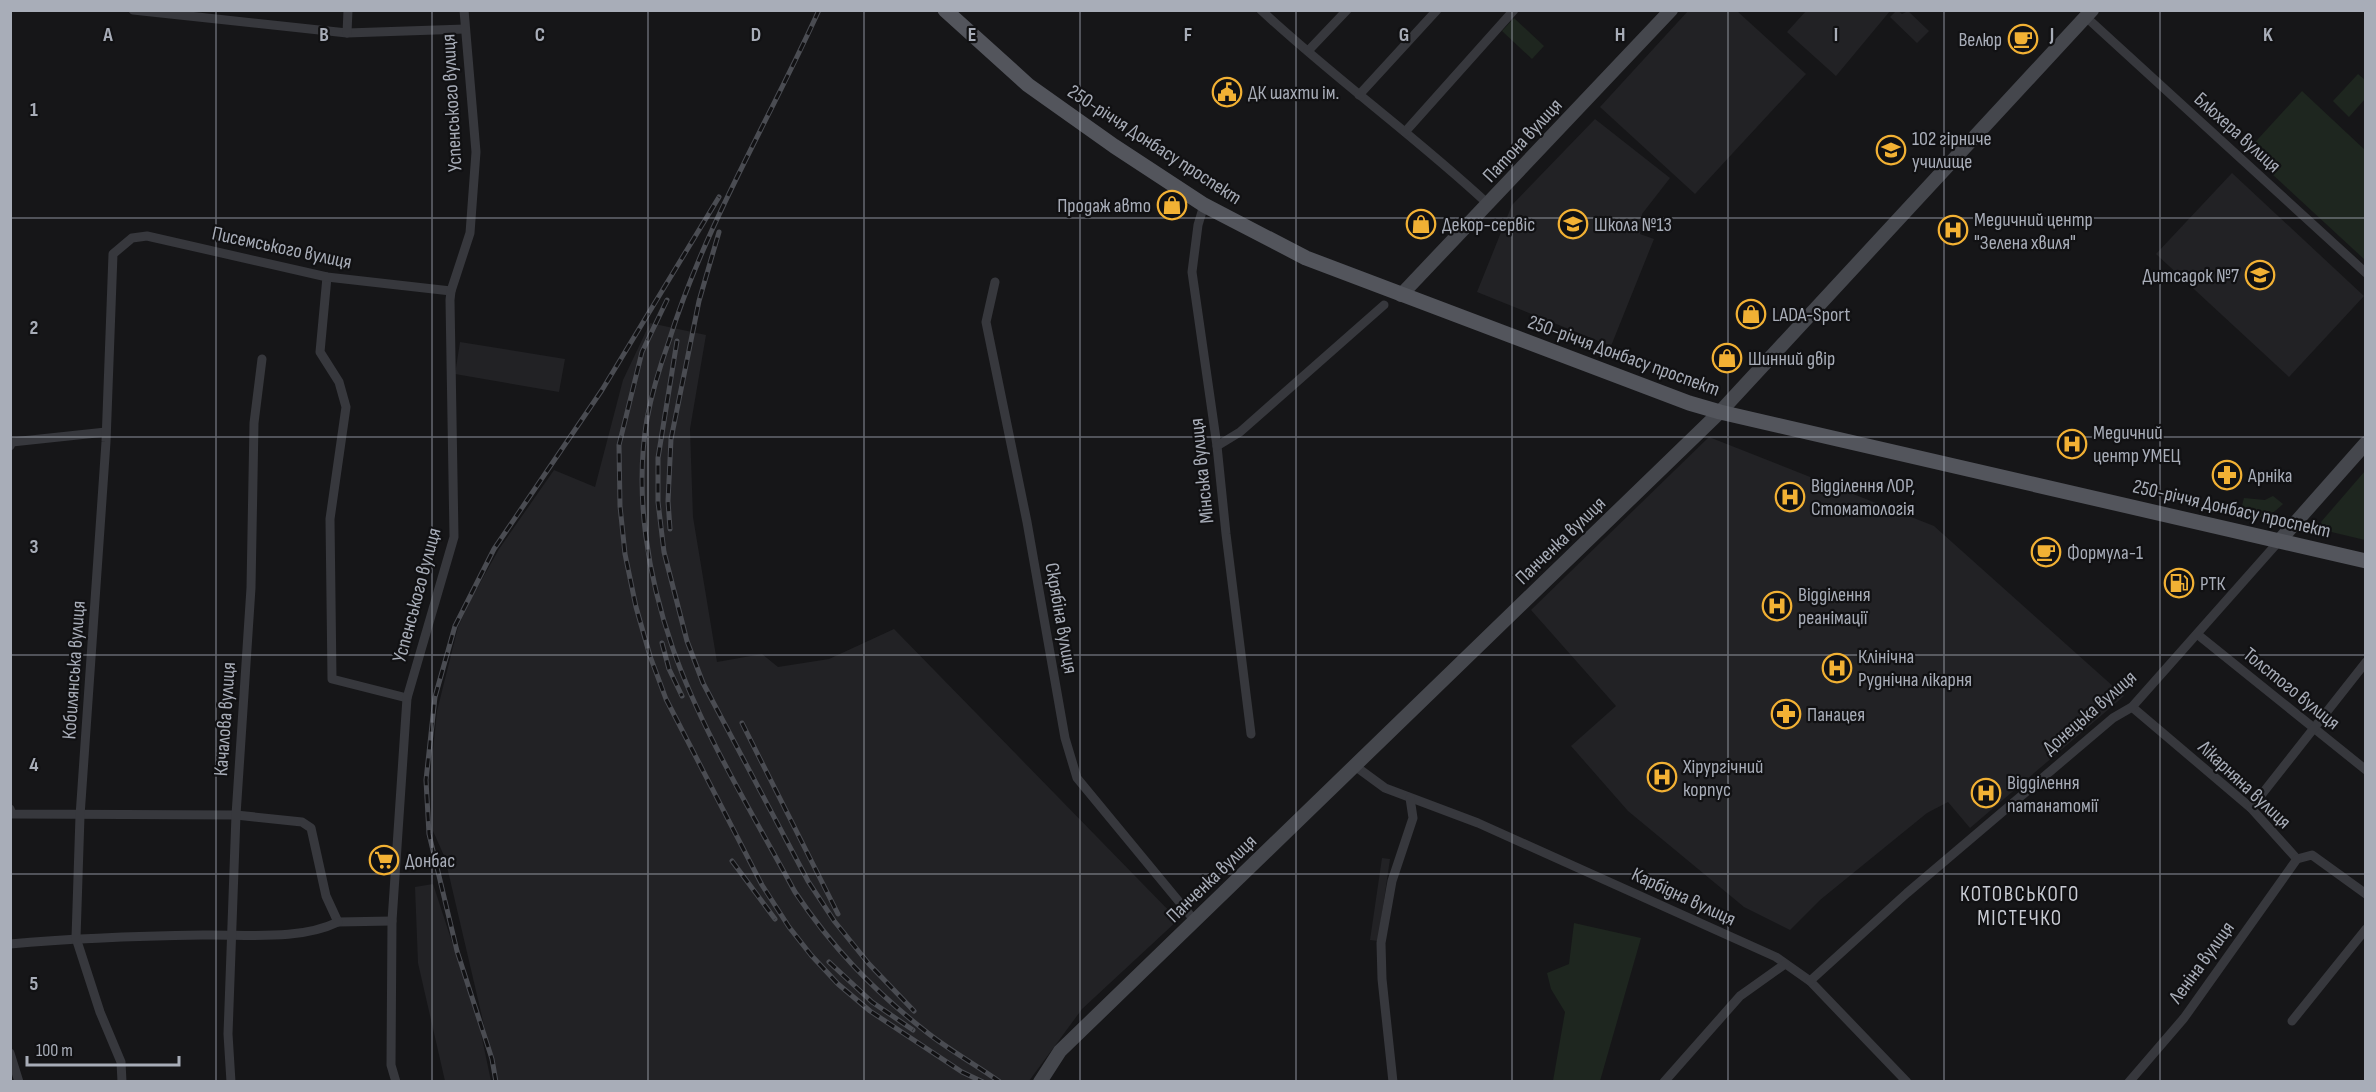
<svg xmlns="http://www.w3.org/2000/svg" width="2376" height="1092" font-family="'Sofia Sans Condensed',sans-serif">
<rect width="100%" height="100%" fill="#161618"/>
<!-- built -->
<g fill="#222225">
<polygon points="1897,10 1902,14 1908,11 1929,31 1917,43 1890,17"/>
<polygon points="1688,11 1737,11 1806,74 1695,194 1600,107"/>
<polygon points="1806,11 1806,10 1890,11 1836,76 1787,32"/>
<polygon points="1595,119 1670,178 1642,214 1640,234 1654,239 1611,346 1477,292 1512,205"/>
<polygon points="2232,173 2364,296 2289,377 2156,254"/>
<polygon points="650,323 706,335 690,429 693,517 717,662 762,654 778,667 829,659 894,629 1178,920 1082,1009 1029,1081 497,1081 445,858 433,831 431,770 437,711 458,627 471,599 499,549 554,470 595,487 623,380"/>
<polygon points="460,342 565,359 559,392 455,374"/>
<polygon points="1709,437 1934,526 2124,696 1970,828 1948,802 1927,813 1820,900 1790,930 1744,907 1628,811 1571,746 1616,706 1531,610"/>
<polygon points="1382,858 1390,859 1378,941 1370,940"/>
<polygon points="433,884 479,1024 491,1081 445,1081 418,963 415,887"/>
</g>
<!-- green -->
<g fill="#1e261f">
<polygon points="1514,18 1544,46 1532,59 1502,31"/>
<polygon points="2358,74 2365,80 2365,99 2349,117 2333,101"/>
<polygon points="2302,91 2365,150 2365,260 2247,151"/>
<polygon points="2365,471 2365,540 2323,530 2321,522"/>
<path d="M 2273,496 L 2283,504 C 2266,520 2262,519 2240,513 L 2244,498 L 2265,500 Z"/>
<polygon points="1574,923 1641,938 1600,1081 1553,1081 1565,1012 1551,989 1547,973 1569,964"/>
</g>
<g fill="none" stroke-linecap="round" stroke-linejoin="round">
<!-- street -->
<g stroke="#37383d" stroke-width="9">
<polyline points="133,10 347,33 465,29"/>
<path d="M 1261,10 C 1334,78 1415,136 1488,204"/>
<polyline points="2086,17 2366,273"/>
<polyline points="347,33 348,10"/>
<polyline points="1308,51 1347,10"/>
<polyline points="1359,95 1437,10"/>
<polyline points="1405,132 1514,10"/>
<polyline points="1204,205 1198,225 1192,272 1217,446 1226,534 1251,734"/>
<polyline points="327,277 320,352 339,382 346,407 330,519 332,679 407,698"/>
<polyline points="995,282 986,322 1027,522 1065,738 1077,778 1195,921"/>
<polyline points="10,446 12,442 106,432"/>
<polyline points="1217,446 1240,432 1384,305"/>
<polyline points="2197,634 2366,770"/>
<polyline points="2132,707 2251,808 2297,859"/>
<polyline points="1355,766 1385,788 1478,823 1776,957 1810,981 1907,1082"/>
<polyline points="2251,808 2366,662"/>
<polyline points="10,809 12,814 236,815 302,822 311,828 326,896 338,922 392,921"/>
<polyline points="2297,859 2312,855 2366,894"/>
<path d="M 10,944 C 75,938 138,936 203,935 C 246,934 299,941 338,922"/>
<polyline points="1810,981 1907,893 2113,718 2132,707 2280,540"/>
<polyline points="2292,1021 2366,929"/>
<polyline points="10,1053 19,1082"/>
<polyline points="122,1082 121,1062 100,1012 76,938 80,816 106,442 113,254 132,238 147,236 327,277 451,291"/>
<polyline points="231,1082 228,1034 236,815 251,588 254,423 262,359"/>
<polyline points="396,1082 391,1065 392,921 407,698 454,537 450,300 451,291 470,233 476,152 464,10"/>
<polyline points="1393,1082 1382,979 1381,943 1392,881 1413,818 1410,798"/>
<polyline points="1664,1082 1740,996 1785,964"/>
<polyline points="2129,1082 2184,1018 2297,859"/>
</g>
<!-- secondary -->
<g stroke="#45474d" stroke-width="14">
<polyline points="1401,295 1671,10"/>
<polyline points="2280,540 2366,443"/>
<polyline points="1040,1082 1060,1051 1720,412 2092,10"/>
</g>
<!-- primary -->
<polyline stroke="#53555c" stroke-width="15" points="945,10 1028,85 1114,146 1204,205 1306,258 1689,403 1720,412 2366,561"/>
<!-- rail casing -->
<g stroke="#4a4c52" stroke-width="5">
<g id="rail">
<path d="M 819,10 C 769,121 705,225 669,341 C 660,366 652,392 647,419 C 634,495 648,577 673,649 C 702,732 753,814 795,892 C 832,947 872,989 924,1030 C 947,1049 975,1064 1000,1082"/>
<polyline points="667,300 642,352 619,445 620,506 625,554 636,607 650,656 666,699 762,885 789,927 811,955 838,984 870,1011 962,1072 983,1082"/>
<polyline points="677,341 658,458 658,502 664,552 687,641 703,683 808,881 835,922 869,964 914,1011"/>
<polyline points="670,529 668,501 671,439 699,301 719,232"/>
<polyline points="662,643 669,669 682,696"/>
<polyline points="742,723 838,914"/>
<polyline points="732,861 775,919"/>
<polyline points="829,962 872,1002 913,1030"/>
<polyline points="496,1082 492,1059 457,951 429,834 426,780 435,697 455,626 494,549 602,390 719,197"/>
</g>
</g>
<!-- rail -->
<use href="#rail" stroke="#111113" stroke-width="3" stroke-dasharray="9" stroke-linecap="butt"/>
</g>
<!-- grid -->
<path fill="none" stroke="#a8adb8" stroke-width="1.5" stroke-opacity="0.55" d="M 216,10 L 216,1082M 432,10 L 432,1082M 648,10 L 648,1082M 864,10 L 864,1082M 1080,10 L 1080,1082M 1296,10 L 1296,1082M 1512,10 L 1512,1082M 1728,10 L 1728,1082M 1944,10 L 1944,1082M 2160,10 L 2160,1082M 10,218 L 2366,218M 10,437 L 2366,437M 10,655 L 2366,655M 10,874 L 2366,874"/>
<!-- icons -->
<defs>
<g id="cafe-ring" transform="scale(1.5)"><circle r="9.5" fill="#111113" stroke="#f2b134" stroke-width="1.5"/><path d="M-5.5-4.5H6V0H3Q3 3.5 0 3.5H-2.5Q-5.5 3.5-5.5 0ZM3-3.2v2h1.7v-2ZM-6 4.5H4V6H-6Z" fill="#f2b134"/></g>
<g id="civic-ring" transform="scale(1.5)"><circle r="9.5" fill="#111113" stroke="#f2b134" stroke-width="1.5"/><path d="M-.6-6.5H3V-4.5H.6V-3L4-1V1h2V6H-6V1h2V-1L-.6-3ZM-1.2 2.5V6h2.4V2.5Z" fill="#f2b134"/></g>
<g id="university-ring" transform="scale(1.5)"><circle r="9.5" fill="#111113" stroke="#f2b134" stroke-width="1.5"/><path d="M0-5L7-2L0 1L-7-2ZM-4 1L0 2.5L4 1V4Q0 6-4 4Z" fill="#f2b134"/></g>
<g id="shop-ring" transform="scale(1.5)"><circle r="9.5" fill="#111113" stroke="#f2b134" stroke-width="1.5"/><path d="M-5-2.5h2.3a2.7 3.5 0 0 1 5.4 0H5L5.5 6h-11ZM-1.5-2.5h3a1.5 2.3 0 0 0-3 0Z" fill="#f2b134"/></g>
<g id="school-ring" transform="scale(1.5)"><circle r="9.5" fill="#111113" stroke="#f2b134" stroke-width="1.5"/><path d="M0-5L7-2L0 1L-7-2ZM-4 1L0 2.5L4 1V4Q0 6-4 4Z" fill="#f2b134"/></g>
<g id="hospital-ring" transform="scale(1.5)"><circle r="9.5" fill="#111113" stroke="#f2b134" stroke-width="1.5"/><path d="M-5-5h3v3.5h4V-5h3V5h-3V1.5h-4V5h-3Z" fill="#f2b134"/></g>
<g id="pharmacy-ring" transform="scale(1.5)"><circle r="9.5" fill="#111113" stroke="#f2b134" stroke-width="1.5"/><path d="M-2-6h4v4h4v4h-4v4h-4v-4h-4v-4h4Z" fill="#f2b134"/></g>
<g id="fuel-ring" transform="scale(1.5)"><circle r="9.5" fill="#111113" stroke="#f2b134" stroke-width="1.5"/><path d="M-5.5-6h7V0h2V4h1.3V-2.5L3-4.5l.8-.8L6-3V5H2.5V1h-1V6h-7ZM-4.2-4.7v3.2H.2V-4.7Z" fill="#f2b134"/></g>
<g id="supermarket-ring" transform="scale(1.5)"><circle r="9.5" fill="#111113" stroke="#f2b134" stroke-width="1.5"/><path d="M-6-5.5h2.5l.6 2H6L4.5 2H-2.5L-4.4-4H-6ZM-1.5 3.2a1.3 1.3 0 1 0 .1 0ZM3 3.2a1.3 1.3 0 1 0 .1 0Z" fill="#f2b134"/></g>
</defs>
<g fill-rule="evenodd">
<use href="#cafe-ring" x="2023" y="39"/>
<use href="#civic-ring" x="1227" y="92"/>
<use href="#university-ring" x="1891" y="150"/>
<use href="#shop-ring" x="1172" y="205"/>
<use href="#shop-ring" x="1421" y="224"/>
<use href="#school-ring" x="1573" y="224"/>
<use href="#hospital-ring" x="1953" y="230"/>
<use href="#school-ring" x="2260" y="275"/>
<use href="#shop-ring" x="1751" y="314"/>
<use href="#shop-ring" x="1727" y="358"/>
<use href="#hospital-ring" x="2072" y="444"/>
<use href="#pharmacy-ring" x="2227" y="475"/>
<use href="#hospital-ring" x="1790" y="497"/>
<use href="#cafe-ring" x="2046" y="552"/>
<use href="#fuel-ring" x="2179" y="583"/>
<use href="#hospital-ring" x="1777" y="606"/>
<use href="#hospital-ring" x="1837" y="668"/>
<use href="#pharmacy-ring" x="1786" y="714"/>
<use href="#hospital-ring" x="1662" y="777"/>
<use href="#hospital-ring" x="1986" y="793"/>
<use href="#supermarket-ring" x="384" y="860"/>
</g>
<g text-anchor="middle" stroke-width="4.5" stroke-linejoin="round" paint-order="stroke">
<!-- poi labels -->
<g font-size="20" fill="#a8adb8" stroke="#111113" text-anchor="start">
<text x="2002" y="46" text-anchor="end">Велюр</text>
<text x="1248" y="99">ДК шахти ім.</text>
<text x="1912" y="145">102 гірниче<tspan x="1912" dy="23">училище</tspan></text>
<text x="1151" y="212" text-anchor="end">Продаж авто</text>
<text x="1974" y="226">Медичний центр<tspan x="1974" dy="23">"Зелена хвиля"</tspan></text>
<text x="1442" y="231">Декор-сервіс</text>
<text x="1594" y="231">Школа №13</text>
<text x="2239" y="282" text-anchor="end">Дитсадок №7</text>
<text x="1772" y="321">LADA-Sport</text>
<text x="1748" y="365">Шинний двір</text>
<text x="2093" y="439">Медичний<tspan x="2093" dy="23">центр УМЕЦ</tspan></text>
<text x="2248" y="482">Арніка</text>
<text x="1811" y="492">Відділення ЛОР,<tspan x="1811" dy="23">Стоматологія</tspan></text>
<text x="2067" y="559">Формула-1</text>
<text x="2200" y="590">РТК</text>
<text x="1798" y="601">Відділення<tspan x="1798" dy="23">реанімації</tspan></text>
<text x="1858" y="663">Клінічна<tspan x="1858" dy="23">Руднічна лікарня</tspan></text>
<text x="1807" y="721">Панацея</text>
<text x="1683" y="773">Хірургічний<tspan x="1683" dy="23">корпус</tspan></text>
<text x="2007" y="789">Відділення<tspan x="2007" dy="23">патанатомії</tspan></text>
<text x="405" y="867">Донбас</text>
</g>
<!-- street labels -->
<g font-size="20" fill="#a8adb8" stroke="#111113">
<text transform="translate(451 103) rotate(-93)" y="7">Успенського вулиця</text>
<text transform="translate(2238 132) rotate(42)" y="7">Блюхера вулиця</text>
<text transform="translate(1522 140) rotate(-47)" y="7">Патона вулиця</text>
<text transform="translate(1155 144) rotate(33)" y="7">250-річчя Донбасу проспект</text>
<text transform="translate(282 247) rotate(12)" y="7">Писемського вулиця</text>
<text transform="translate(1624 355) rotate(20)" y="7">250-річчя Донбасу проспект</text>
<text transform="translate(1201 471) rotate(-96)" y="7">Мінська вулиця</text>
<text transform="translate(2232 508) rotate(13)" y="7">250-річчя Донбасу проспект</text>
<text transform="translate(1560 540) rotate(-44)" y="7">Панченка вулиця</text>
<text transform="translate(416 595) rotate(-75)" y="7">Успенського вулиця</text>
<text transform="translate(1062 618) rotate(80)" y="7">Скрябіна вулиця</text>
<text transform="translate(73 670) rotate(-86)" y="7">Кобилянська вулиця</text>
<text transform="translate(2292 688) rotate(39)" y="7">Толстого вулиця</text>
<text transform="translate(2089 712) rotate(-41)" y="7">Донецька вулиця</text>
<text transform="translate(224 719) rotate(-86)" y="7">Качалова вулиця</text>
<text transform="translate(2245 784) rotate(43)" y="7">Лікарняна вулиця</text>
<text transform="translate(1211 878) rotate(-44)" y="7">Панченка вулиця</text>
<text transform="translate(1684 896) rotate(25)" y="7">Карбідна вулиця</text>
<text transform="translate(2201 962) rotate(-54)" y="7">Леніна вулиця</text>
</g>
<!-- neighbourhood labels -->
<g font-size="21" letter-spacing="1.5" fill="#c9ccd4" stroke="#111113">
<text x="2020" y="901">КОТОВСЬКОГО<tspan x="2020" dy="24">МІСТЕЧКО</tspan></text>
</g>
</g>
<g font-size="20" text-anchor="middle" font-weight="bold" fill="#a8adb8" stroke="#111113" stroke-width="4.5" stroke-linejoin="round" paint-order="stroke">
<text x="108" y="41">A</text>
<text x="324" y="41">B</text>
<text x="540" y="41">C</text>
<text x="756" y="41">D</text>
<text x="972" y="41">E</text>
<text x="1188" y="41">F</text>
<text x="1404" y="41">G</text>
<text x="1620" y="41">H</text>
<text x="1836" y="41">I</text>
<text x="2052" y="41">J</text>
<text x="2268" y="41">K</text>
<text x="34" y="116">1</text>
<text x="34" y="334">2</text>
<text x="34" y="553">3</text>
<text x="34" y="771">4</text>
<text x="34" y="990">5</text>
</g>
<!-- border -->
<rect width="2376" height="1092" fill="none" stroke="#a8adb8" stroke-width="24"/>
<!-- scale -->
<path d="M27 1056v9h152v-9" fill="none" stroke="#a8adb8" stroke-width="3"/>
<text x="36" y="1056" font-size="18" fill="#a8adb8" stroke="#111113" stroke-width="4.5" paint-order="stroke">100 m</text>
</svg>
